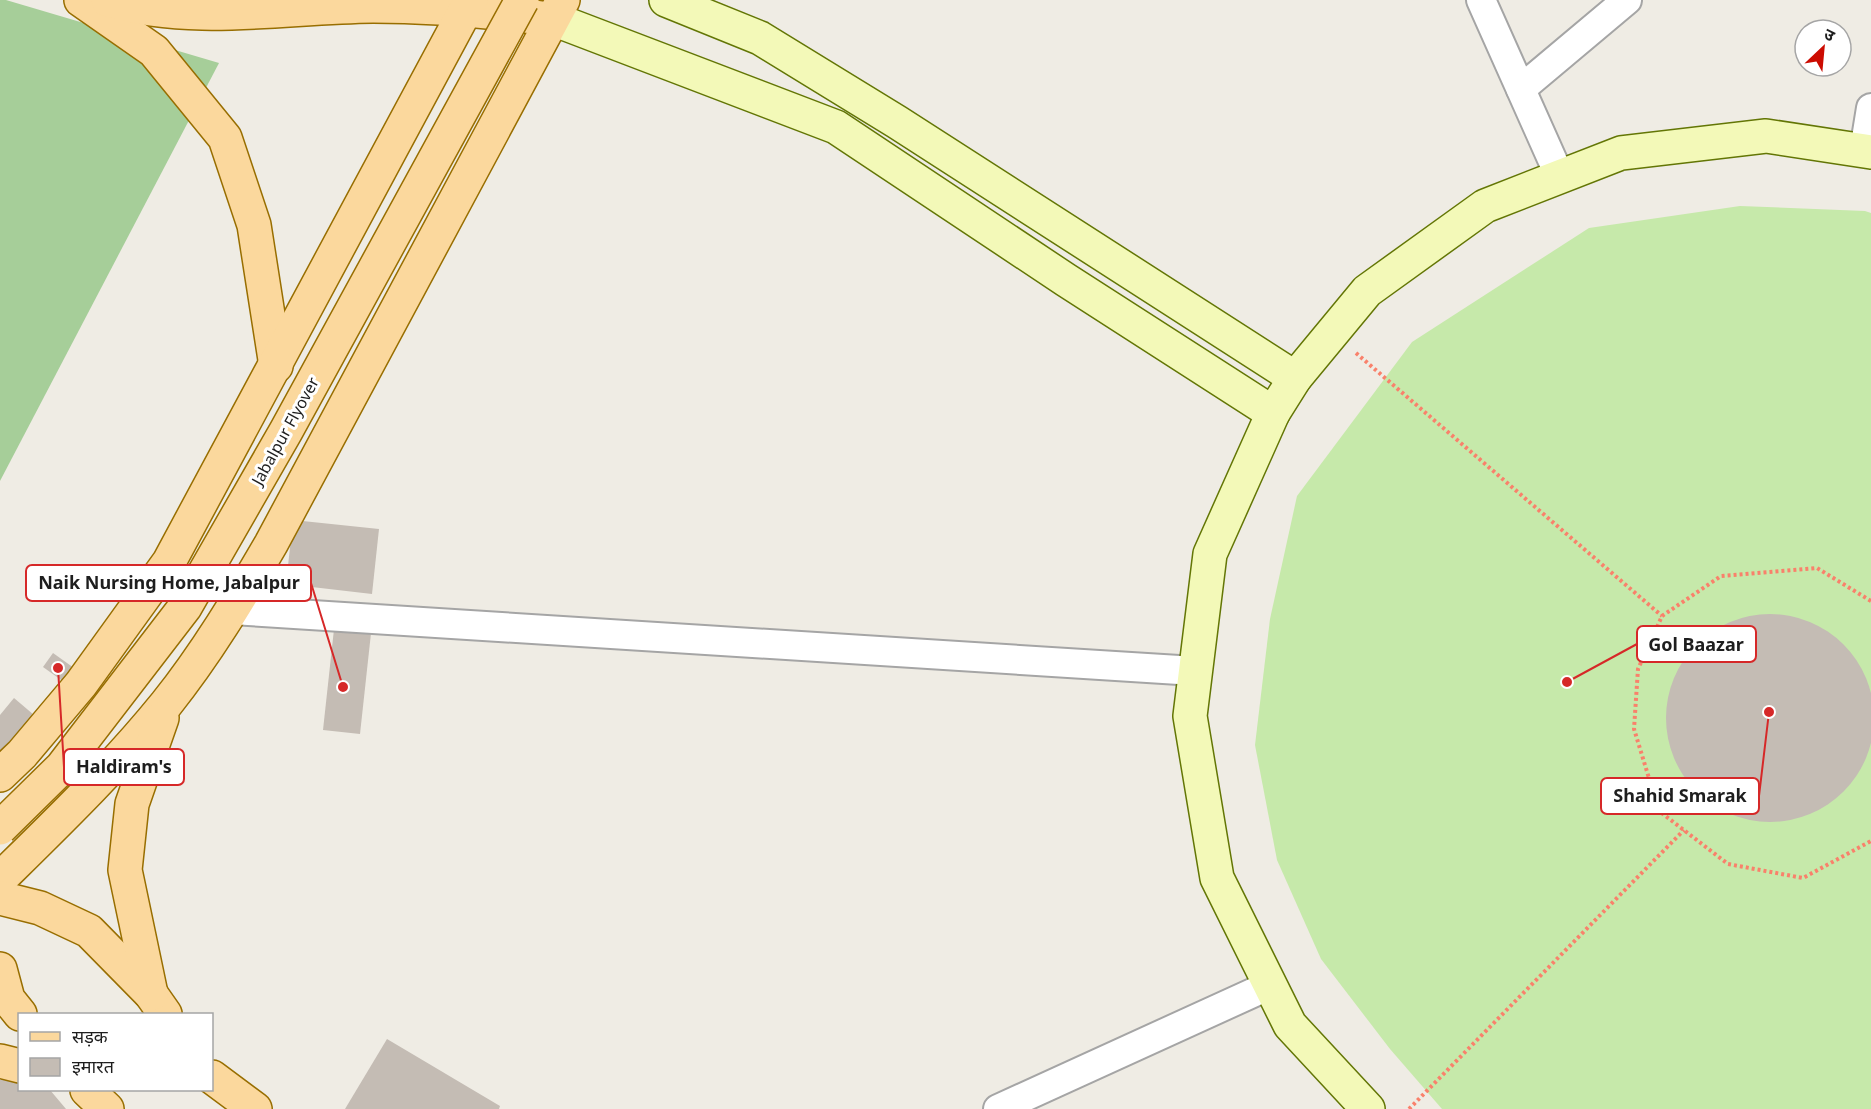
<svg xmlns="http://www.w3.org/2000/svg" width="1871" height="1109" font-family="'Noto Sans','Noto Sans Devanagari',sans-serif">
<rect width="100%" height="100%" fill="#efece4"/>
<!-- grass -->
<polygon fill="#c6e9aa" points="1740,206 1865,211 1871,213 1871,1109 1442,1109 1390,1049 1321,959 1277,860 1255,745 1270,619 1297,496 1412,342 1589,228"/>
<!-- forest -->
<polygon fill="#a6ce99" points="0,0 6,0 219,63 0,481"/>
<!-- building -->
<g fill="#c4bcb4">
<polygon points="293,520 379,529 372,594 286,584"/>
<circle cx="1770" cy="718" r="104"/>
<polygon points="335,620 372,624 360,734 323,730"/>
<polygon points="53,653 74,668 64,682 43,667"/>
<polygon points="14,698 34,715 6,755 0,750 0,715"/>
<polygon points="387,1039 500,1106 499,1109 345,1109"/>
<polygon points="20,1064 20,1090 50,1090 66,1109 0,1109 0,1080"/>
</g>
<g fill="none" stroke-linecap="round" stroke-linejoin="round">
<!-- street casing -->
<g stroke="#a5a5a5" stroke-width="32">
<g id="street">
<polyline points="1481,0 1560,177"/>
<polyline points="1521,89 1627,0"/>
<polyline points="1864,151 1871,108"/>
<polyline points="232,610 1195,671"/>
<polyline points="998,1109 1270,985"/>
</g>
</g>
<!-- secondary casing -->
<g stroke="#637605" stroke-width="36">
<g id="secondary">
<polyline points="666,0 760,38 897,122 1295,378"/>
<polyline points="553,19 836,127 1066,280 1273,413"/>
<polyline points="1368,1109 1290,1025 1217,878 1190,716 1210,554 1273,413 1295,378 1367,291 1485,206 1621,153 1766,136 1871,152"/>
</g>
</g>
<!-- primary casing -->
<g stroke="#986e00" stroke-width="36">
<g id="primary">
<polyline points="81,0 154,51 225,138 254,225 276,366"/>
<path d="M 108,0 C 195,25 284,7 373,6 C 430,6 486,11 542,18"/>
<polyline points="0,775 22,754 81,684 169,562 471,0"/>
<path d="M 0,879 C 58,822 115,767 166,704 C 206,654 239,599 271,544 L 563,0"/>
<polyline points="0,898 40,908 89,931 151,994 165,1014"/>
<polyline points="0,969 8,999 20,1014"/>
<polyline points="151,994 125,870 132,804 162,718"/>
<polyline points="0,1061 20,1066"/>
<polyline points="212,1077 255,1109"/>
<polyline points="87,1090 107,1109"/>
</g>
</g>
<!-- path -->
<g stroke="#f9816b" stroke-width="4" stroke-dasharray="3 3" stroke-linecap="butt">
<polyline points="1356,353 1662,616"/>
<polyline points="1871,601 1817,568 1721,576 1662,616 1638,669 1634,729 1659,811 1728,864 1803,878 1871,841"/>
<polyline points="1409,1109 1684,830"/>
</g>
<!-- street -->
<use href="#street" stroke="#fff" stroke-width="28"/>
<!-- secondary -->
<use href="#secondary" stroke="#f3f9b8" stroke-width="33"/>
<!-- primary -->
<use href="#primary" stroke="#fbd89d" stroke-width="33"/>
<!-- primary-bridge casing -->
<g stroke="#986e00" stroke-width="36" stroke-linecap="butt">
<polyline id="primary-bridge" points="0,828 62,767 185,607 286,431 522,0"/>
</g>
<!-- primary-bridge -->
<use href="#primary-bridge" stroke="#fbd89d" stroke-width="33"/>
</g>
<g text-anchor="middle" stroke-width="6" stroke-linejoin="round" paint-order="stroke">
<!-- street labels -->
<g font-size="16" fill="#1e1e1e" stroke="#fff">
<text transform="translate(285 431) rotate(-61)" y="6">Jabalpur Flyover</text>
</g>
</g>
<!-- callouts -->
<path fill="none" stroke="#d62828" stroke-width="2" d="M343 687L311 583M1567 682L1637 644M58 668L64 767M1769 712L1759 796"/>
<g fill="#d62828" stroke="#fff" stroke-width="2">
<circle cx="343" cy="687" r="6"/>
<circle cx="1567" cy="682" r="6"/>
<circle cx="58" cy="668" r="6"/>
<circle cx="1769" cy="712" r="6"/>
</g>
<g fill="#fff" stroke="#d62828" stroke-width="2">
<rect x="26" y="565" width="285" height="36" rx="6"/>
<rect x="1637" y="626" width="119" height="36" rx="6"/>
<rect x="64" y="749" width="120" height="36" rx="6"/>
<rect x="1601" y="778" width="158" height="36" rx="6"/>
</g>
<g font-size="18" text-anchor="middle" font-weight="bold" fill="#1e1e1e">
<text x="169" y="589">Naik Nursing Home, Jabalpur</text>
<text x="1696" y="651">Gol Baazar</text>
<text x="124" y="773">Haldiram's</text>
<text x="1680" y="802">Shahid Smarak</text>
</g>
<!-- legend -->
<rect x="18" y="1013" width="195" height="78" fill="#ffffff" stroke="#a5a5a5" stroke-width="1.5"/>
<rect x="30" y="1032" width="30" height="9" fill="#fbd89d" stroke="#a5a5a5" stroke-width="1.5"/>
<text x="72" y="1043" font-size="18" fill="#1e1e1e">सड़क</text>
<rect x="30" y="1058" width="30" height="18" fill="#c4bcb4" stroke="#a5a5a5" stroke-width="1.5"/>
<text x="72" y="1073" font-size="18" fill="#1e1e1e">इमारत</text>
<!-- north arrow -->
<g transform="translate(1823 48) rotate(26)"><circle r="28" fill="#ffffff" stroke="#a5a5a5" stroke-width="1.5"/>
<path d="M0-4.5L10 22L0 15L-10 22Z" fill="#cc0b01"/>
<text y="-9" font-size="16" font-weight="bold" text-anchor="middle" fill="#1e1e1e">उ</text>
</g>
</svg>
